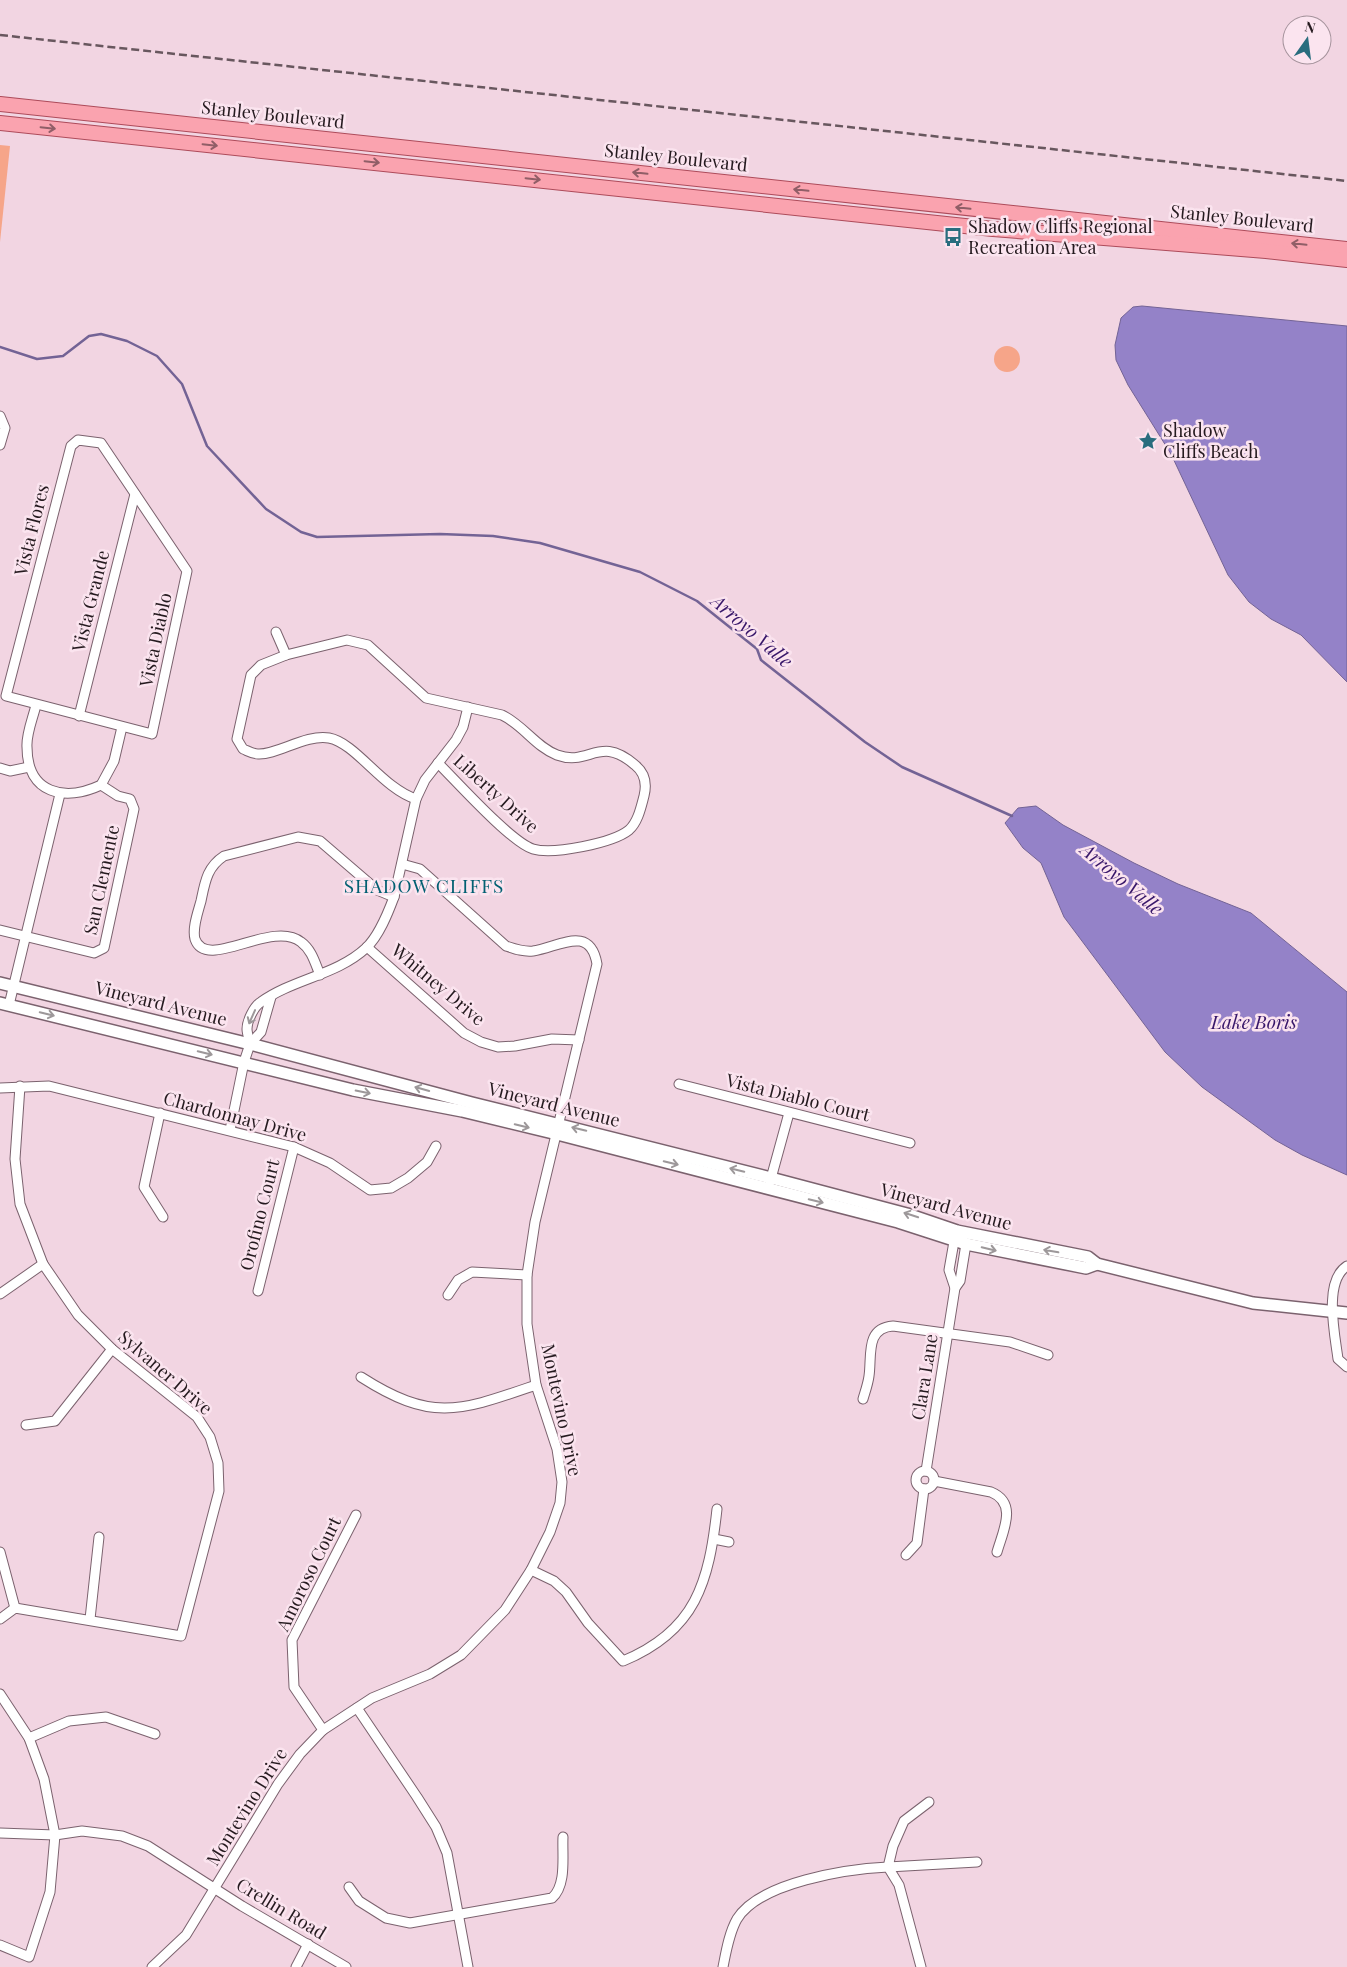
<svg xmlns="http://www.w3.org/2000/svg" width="1347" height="1967" font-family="'Playfair Display',serif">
<rect width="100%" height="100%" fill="#f2d5e2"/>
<!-- green -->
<g fill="#f6a589">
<polygon points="0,145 10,146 0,242"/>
<circle cx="1007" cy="359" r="13"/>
</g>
<!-- water -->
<g fill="#9482c8" stroke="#736395">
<polygon points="1142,306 1347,326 1347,682 1301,635 1271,619 1249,602 1228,575 1171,454 1128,385 1116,360 1115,345 1121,318 1133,307"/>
<polygon points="1036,806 1063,825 1134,863 1178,884 1251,913 1347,992 1347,1175 1302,1155 1275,1140 1202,1087 1165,1052 1064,917 1041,863 1023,848 1005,823 1018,808"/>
</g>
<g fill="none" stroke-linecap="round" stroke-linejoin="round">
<!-- stream -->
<polyline stroke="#736395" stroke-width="2.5" points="0,347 37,359 63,356 89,336 101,334 127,341 157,356 182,384 207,446 266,509 301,532 317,537 440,534 493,536 540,543 640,572 697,601 757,649 761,660 865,742 902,767 1012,816"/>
<!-- minor casing -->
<g stroke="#7b626e" stroke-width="11">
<g id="minor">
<polyline points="0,416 5,428 0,445"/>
<polygon points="78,440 101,443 187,571 152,734 6,696 71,446"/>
<polyline points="276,632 286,655"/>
<path d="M 36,705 C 33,718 26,734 27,747 C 27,794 65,802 101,785 L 114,761 L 122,727"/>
<polyline points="79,716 135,494"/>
<polyline points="0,768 10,771 29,767"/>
<path d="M 416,799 C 382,788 356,743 329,738 C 306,734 277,755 258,754 C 253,754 248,751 243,749 L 237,739 L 251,675 L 261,665 L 286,655 L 347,640 L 368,645 L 426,698 L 502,715 C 523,725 536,747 557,755 C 590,767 599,734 635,765 C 645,773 647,784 644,796 C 641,807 638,822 629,830 C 613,843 553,855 533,849 C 511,842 458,783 438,763"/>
<polyline points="0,930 94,953 104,948 134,809 130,799 118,796 101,785"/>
<polyline points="367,947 464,1033 481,1042 498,1047 515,1046 552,1039 579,1040"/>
<path d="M 320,975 C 315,963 312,950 301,942 C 272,919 206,972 195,939 C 192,928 198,912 201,901 C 205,882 207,867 224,856 L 298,837 L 320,841 L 377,890 L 394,897"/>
<polyline points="9,1005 60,794"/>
<path d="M 250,1044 C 249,1039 247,1033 247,1029 C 247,1021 254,1006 261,1002 C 293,979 337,975 366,948 C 379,936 388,913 394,897 L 416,799 L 425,780 L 456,740 L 463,727 L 468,707"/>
<polyline points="679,1084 910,1143"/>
<polyline points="0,1088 49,1086 294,1147 330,1163 370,1190 391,1188 408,1178 427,1162 436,1146"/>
<polyline points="160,1113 144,1187 163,1217"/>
<polyline points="230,1130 244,1062 250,1044 261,1032 271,997"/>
<polyline points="770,1182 789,1113"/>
<polyline points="955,1236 949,1270 955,1288"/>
<path d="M 1347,1266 C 1323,1281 1335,1335 1338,1359 L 1347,1367"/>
<polyline points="258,1291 294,1147"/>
<polyline points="0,1294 43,1264"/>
<polyline points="448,1295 458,1280 472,1272 527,1275"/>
<path d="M 361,1377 C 433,1423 460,1411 536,1385"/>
<path d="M 863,1399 C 865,1392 868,1384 869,1376 C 872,1356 865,1328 893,1326 L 1010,1342 L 1048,1355"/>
<polyline points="26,1425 55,1421 112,1349"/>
<polyline points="926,1471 955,1288 960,1281 966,1244 963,1240"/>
<circle cx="925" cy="1480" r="9"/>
<path d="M 934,1481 L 991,1492 C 1018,1503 1003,1531 997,1552"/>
<polyline points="714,1539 729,1542"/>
<polyline points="0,1552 15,1608"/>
<polyline points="906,1555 917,1543 924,1489"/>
<path d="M 531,1570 L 554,1581 L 566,1592 L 588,1623 L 623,1661 C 696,1631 709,1582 717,1509"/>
<polyline points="0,1619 15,1608 181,1636 219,1491 218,1463 210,1437 197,1417 112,1349 78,1315 43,1264 20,1204 15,1159 20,1086"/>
<polyline points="90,1619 99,1537"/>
<polyline points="0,1694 29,1738 44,1779 55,1835 50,1892 29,1957 0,1945"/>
<polyline points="357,1708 417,1797 436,1827 447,1853 468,1967"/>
<polyline points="323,1730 294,1687 292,1640 356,1515"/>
<polyline points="29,1738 69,1721 106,1717 155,1734"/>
<polyline points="929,1802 904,1821 893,1846 888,1867 977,1862"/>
<polyline points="0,1833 55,1835 82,1831 122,1836 148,1846 242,1906 346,1967"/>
<path d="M 349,1887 L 359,1901 L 386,1918 L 410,1923 L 552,1898 C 567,1885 562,1855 563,1837"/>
<path d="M 152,1967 L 186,1935 L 278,1784 L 300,1754 L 323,1730 L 372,1698 L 430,1674 L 461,1655 L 505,1610 L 531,1570 L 550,1532 L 560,1503 L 562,1482 L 557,1449 L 536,1385 L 527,1324 L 527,1275 L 535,1222 L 597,964 C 590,924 559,947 533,951 C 523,952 515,949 506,946 L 420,869 L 402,864"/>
<polyline points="296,1967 308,1944"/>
<path d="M 723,1967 C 726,1952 729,1933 737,1919 C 760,1882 847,1869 888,1867 L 899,1885 L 921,1967"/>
</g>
</g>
<!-- tertiary casing -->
<g stroke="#7b626e" stroke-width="14">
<g id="tertiary">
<polyline points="0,983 250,1044 472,1103 771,1178 907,1214 957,1231 1088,1257 1097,1264 1253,1303 1347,1313"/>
<polyline points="0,1003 353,1090 462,1111 557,1134 898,1222 966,1244 1086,1268 1097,1264"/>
</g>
</g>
<!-- primary casing -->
<g stroke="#ad4b5a" stroke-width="16">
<g id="primary">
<polyline points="0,104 1347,249"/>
<polyline points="0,123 993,229 1266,251 1347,260"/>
</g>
</g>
<!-- minor -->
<use href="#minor" stroke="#fff" stroke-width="9"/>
<!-- tertiary -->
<use href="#tertiary" stroke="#fff" stroke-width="11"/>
<!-- primary -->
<use href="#primary" stroke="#faa3af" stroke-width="14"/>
<!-- rail -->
<polyline stroke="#68575e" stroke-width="2.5" stroke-dasharray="8 4" stroke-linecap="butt" points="0,35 1347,181"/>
</g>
<!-- one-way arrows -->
<defs><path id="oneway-shaft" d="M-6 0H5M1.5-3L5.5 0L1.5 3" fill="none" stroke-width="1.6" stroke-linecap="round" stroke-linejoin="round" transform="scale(1.25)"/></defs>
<g stroke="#905e67">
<use href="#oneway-shaft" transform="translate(48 128) rotate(6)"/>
<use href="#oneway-shaft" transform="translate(210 145) rotate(6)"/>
<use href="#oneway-shaft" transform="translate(372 162) rotate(6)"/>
<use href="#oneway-shaft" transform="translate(640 173) rotate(-174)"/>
<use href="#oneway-shaft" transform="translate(533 179) rotate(6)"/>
<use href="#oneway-shaft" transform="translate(801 190) rotate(-174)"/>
<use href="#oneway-shaft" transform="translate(963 208) rotate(-174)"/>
<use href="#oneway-shaft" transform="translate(1299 244) rotate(-174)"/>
</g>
<g stroke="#9d989a">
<use href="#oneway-shaft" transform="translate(47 1014) rotate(14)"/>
<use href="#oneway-shaft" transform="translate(252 1017) rotate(114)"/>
<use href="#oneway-shaft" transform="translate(205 1053) rotate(14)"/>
<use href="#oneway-shaft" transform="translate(422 1089) rotate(-164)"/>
<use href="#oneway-shaft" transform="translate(363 1092) rotate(11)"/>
<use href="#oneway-shaft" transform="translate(522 1126) rotate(14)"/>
<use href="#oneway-shaft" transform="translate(579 1129) rotate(-166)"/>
<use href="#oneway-shaft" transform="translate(671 1163) rotate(14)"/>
<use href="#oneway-shaft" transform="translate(737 1170) rotate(-166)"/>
<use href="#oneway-shaft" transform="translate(816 1201) rotate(14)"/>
<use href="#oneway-shaft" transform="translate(911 1215) rotate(-162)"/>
<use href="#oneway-shaft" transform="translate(989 1249) rotate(13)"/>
<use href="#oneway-shaft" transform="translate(1051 1251) rotate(-170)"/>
</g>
<!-- icons -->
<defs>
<g id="bus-bare" transform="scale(1.5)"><path d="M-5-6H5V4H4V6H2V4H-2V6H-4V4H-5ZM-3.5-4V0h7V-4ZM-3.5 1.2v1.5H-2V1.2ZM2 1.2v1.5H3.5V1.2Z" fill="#296d7e" stroke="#fbe4ef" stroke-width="2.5" paint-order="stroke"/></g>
<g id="sight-bare" transform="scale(1.5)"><path d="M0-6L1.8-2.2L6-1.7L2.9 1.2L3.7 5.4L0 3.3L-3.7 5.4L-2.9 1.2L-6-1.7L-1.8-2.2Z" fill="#296d7e" stroke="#fbe4ef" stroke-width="2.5" paint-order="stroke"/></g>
</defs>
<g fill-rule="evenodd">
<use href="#bus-bare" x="953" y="237"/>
<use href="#sight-bare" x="1148" y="441"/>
</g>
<g text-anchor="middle" stroke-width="5" stroke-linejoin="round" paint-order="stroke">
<!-- street labels -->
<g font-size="18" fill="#251a1f" stroke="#fbe4ef">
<text transform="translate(273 115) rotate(6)" y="6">Stanley Boulevard</text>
<text transform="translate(676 158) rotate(6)" y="6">Stanley Boulevard</text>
<text transform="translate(1242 219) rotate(6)" y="6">Stanley Boulevard</text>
<text transform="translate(32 530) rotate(-76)" y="6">Vista Flores</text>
<text transform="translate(91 601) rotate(-76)" y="6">Vista Grande</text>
<text transform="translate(156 640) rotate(-78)" y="6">Vista Diablo</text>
<text transform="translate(496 794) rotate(42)" y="6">Liberty Drive</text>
<text transform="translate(102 880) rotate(-78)" y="6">San Clemente</text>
<text transform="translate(438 985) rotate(40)" y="6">Whitney Drive</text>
<text transform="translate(161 1004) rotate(14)" y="6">Vineyard Avenue</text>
<text transform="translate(798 1098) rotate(14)" y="6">Vista Diablo Court</text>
<text transform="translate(554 1105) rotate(14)" y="6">Vineyard Avenue</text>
<text transform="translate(235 1117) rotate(15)" y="6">Chardonnay Drive</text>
<text transform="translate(946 1207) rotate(15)" y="6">Vineyard Avenue</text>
<text transform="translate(260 1215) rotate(-76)" y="6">Orofino Court</text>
<text transform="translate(165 1373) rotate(41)" y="6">Sylvaner Drive</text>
<text transform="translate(925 1377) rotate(-81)" y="6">Clara Lane</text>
<text transform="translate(561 1410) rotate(78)" y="6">Montevino Drive</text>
<text transform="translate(309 1574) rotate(-64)" y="6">Amoroso Court</text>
<text transform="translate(247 1807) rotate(-58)" y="6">Montevino Drive</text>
<text transform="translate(281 1909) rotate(31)" y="6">Crellin Road</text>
</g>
<!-- poi labels -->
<g font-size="18" fill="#251a1f" stroke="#fbe4ef" text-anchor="start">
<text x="968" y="233">Shadow Cliffs Regional<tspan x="968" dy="21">Recreation Area</tspan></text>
<text x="1163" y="437">Shadow<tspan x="1163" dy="21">Cliffs Beach</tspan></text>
</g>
<!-- water labels -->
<g font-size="19" font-style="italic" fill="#38176a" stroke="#fbe4ef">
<text transform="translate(752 631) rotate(41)" y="7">Arroyo Valle</text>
<text transform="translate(1122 879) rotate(40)" y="7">Arroyo Valle</text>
<text x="1254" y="1029">Lake Boris</text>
</g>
<!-- neighbourhood labels -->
<g font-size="19" letter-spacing="1" fill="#026072" stroke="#fbe4ef">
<text x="424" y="893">SHADOW CLIFFS</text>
</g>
</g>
<!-- north arrow -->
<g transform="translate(1307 40) rotate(14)"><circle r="24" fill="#fbe4ef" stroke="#a5939c"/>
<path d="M0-4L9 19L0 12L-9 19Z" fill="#296d7e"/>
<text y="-8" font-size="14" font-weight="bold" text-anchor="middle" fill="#251a1f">N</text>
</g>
</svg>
